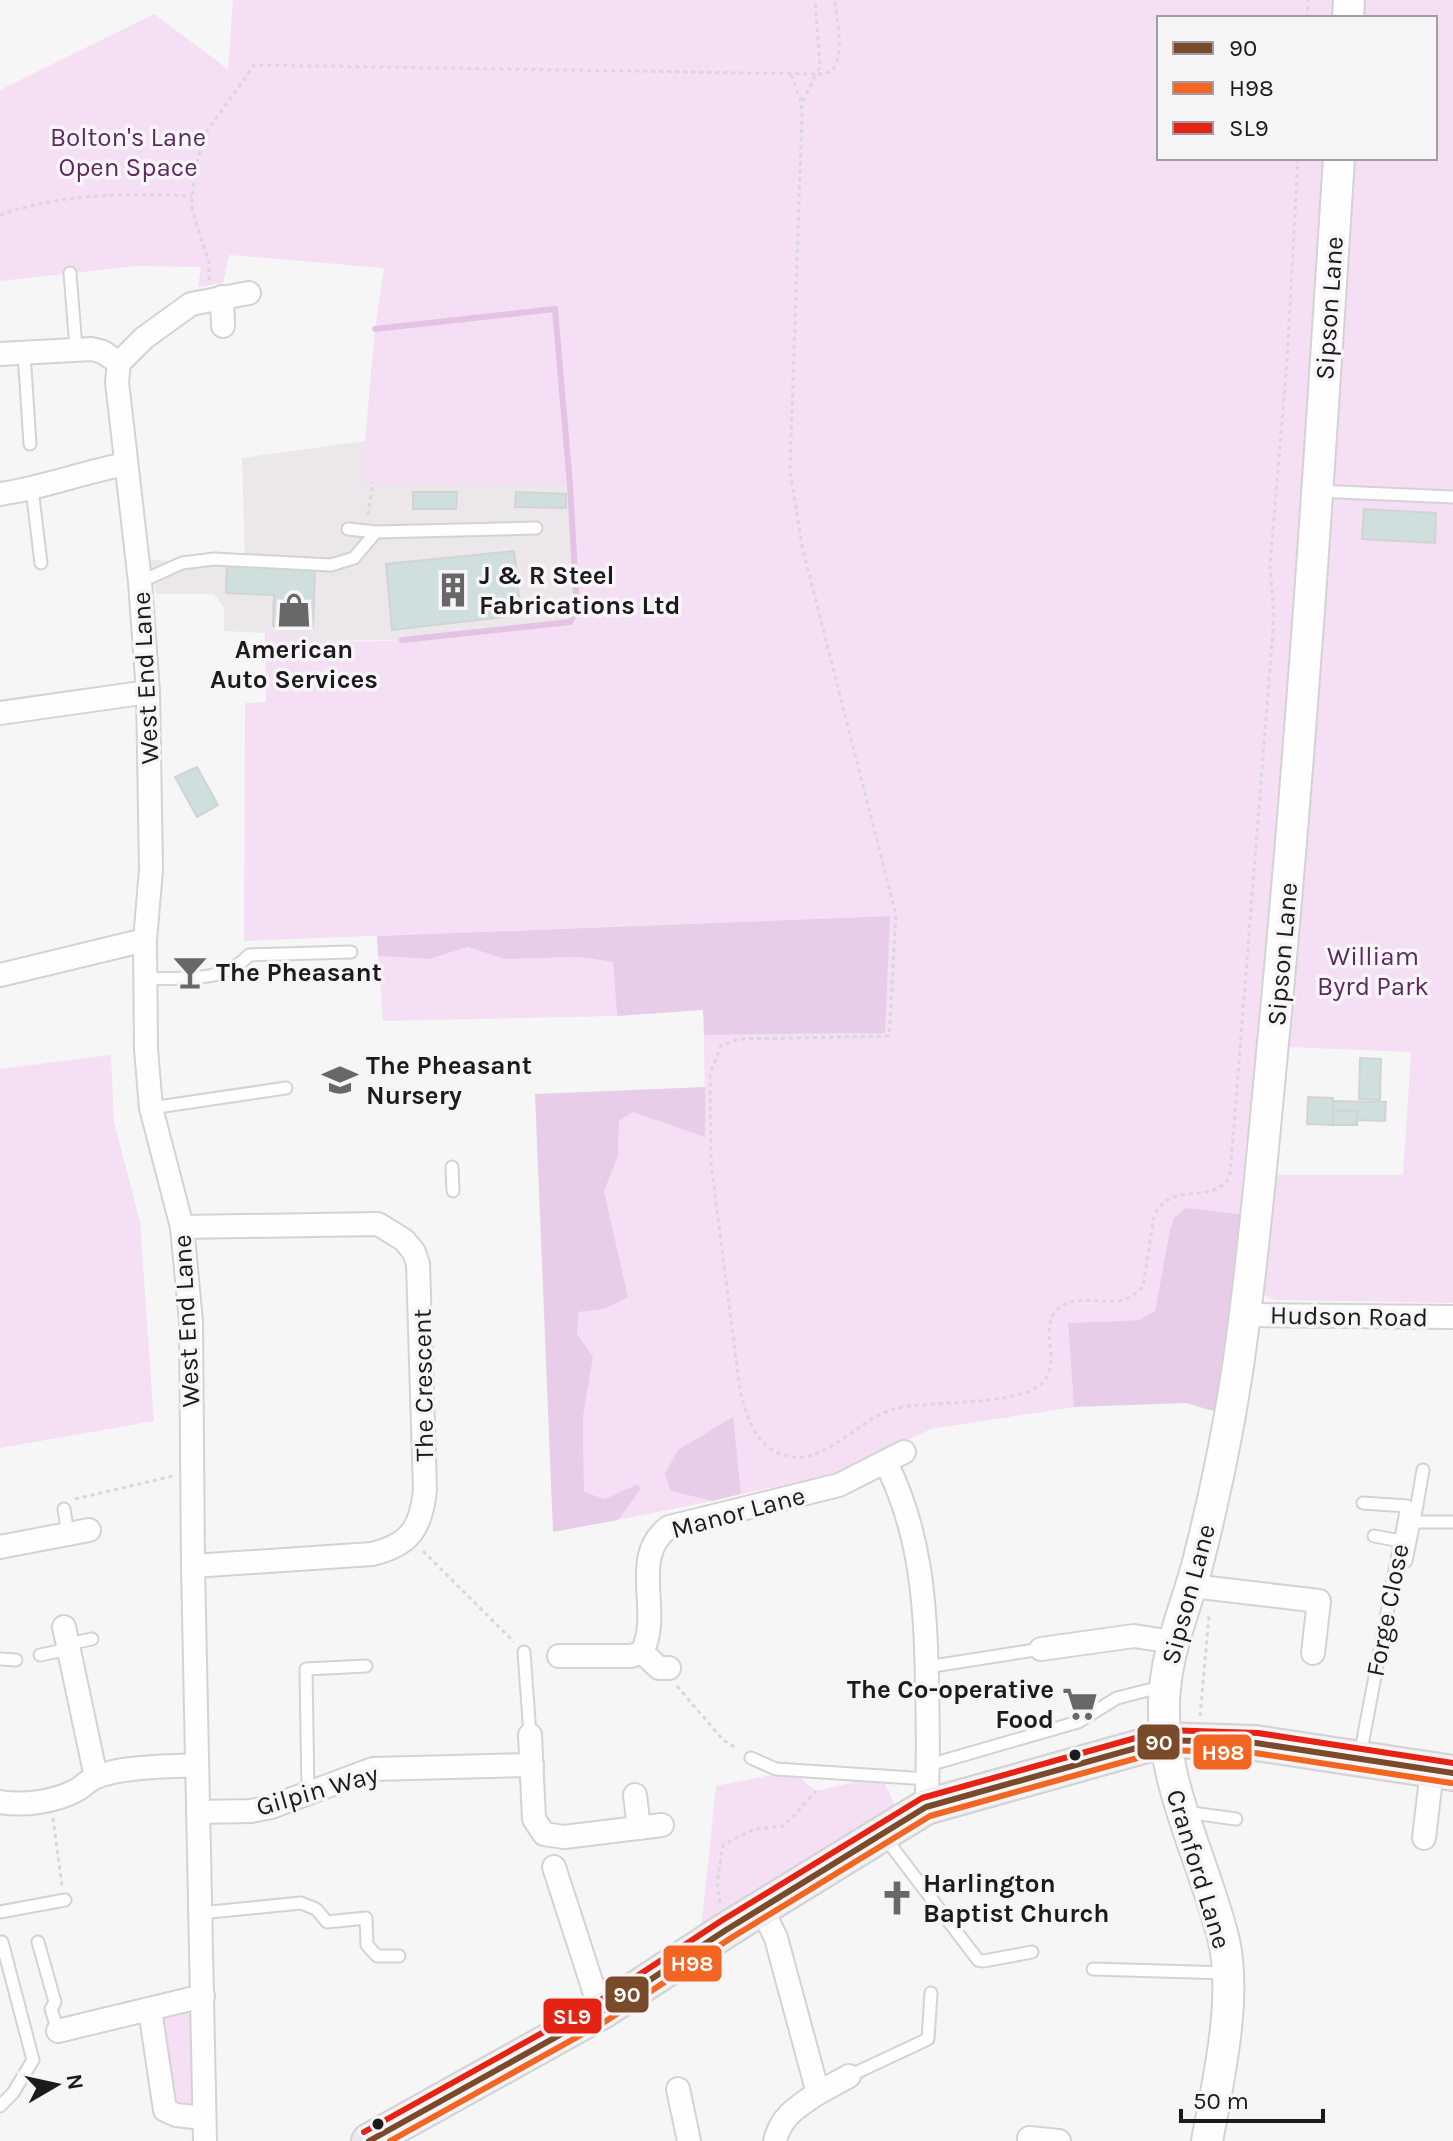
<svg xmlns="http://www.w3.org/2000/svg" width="1453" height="2141" font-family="Karla,sans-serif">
<rect width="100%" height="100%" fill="#f7f6f7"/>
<!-- built -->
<polygon fill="#ebe7eb" points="555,309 577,611 570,622 402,640 304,641 265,633 224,631 224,608 214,594 156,594 150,559 182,563 245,560 242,458 365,441 375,329"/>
<!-- green -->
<g fill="#f4dff4" fill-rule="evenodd">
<path d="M 233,0 L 1453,0 L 1453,1303 L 1275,1300 L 1267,1297 L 1262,1292 L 1273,1175 L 1403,1175 L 1411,1052 L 1287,1047 L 1246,1215 L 1170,1230 L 1155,1311 L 1139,1320 L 1068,1323 L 1074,1407 L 931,1429 L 832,1475 L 741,1494 L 732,1418 L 672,1491 L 712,1501 L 618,1520 L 641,1489 L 638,1484 L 605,1499 L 584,1492 L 583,1417 L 593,1357 L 577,1334 L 579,1312 L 604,1309 L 628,1297 L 604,1191 L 618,1156 L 619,1121 L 633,1111 L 705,1136 L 704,1035 L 884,1033 L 890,916 L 244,941 L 245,703 L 266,702 L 265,633 C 365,653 470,633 570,622 L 577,611 L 570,486 L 362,483 L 375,329 L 384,268 L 229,255 L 223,283 L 198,287 L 201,267 L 136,266 L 0,281 L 0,90 L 154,14 L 228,69 ZM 1159,18 L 1435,18 L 1435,158 L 1159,158 Z"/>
<polygon points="468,947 504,959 578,957 613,962 617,1016 383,1021 378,956 429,959"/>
<polygon points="111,1055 114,1121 140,1223 154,1421 0,1448 0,1069"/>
<polygon points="791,1771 816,1791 881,1776 897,1809 701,1929 716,1786"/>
<polygon points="185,2010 196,2021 197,2098 187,2109 173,2107 162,2025 166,2014"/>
</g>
<!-- forest -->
<g fill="#e8cde8">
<polygon points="890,916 885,1033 704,1035 703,1010 617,1016 613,962 578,957 504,959 468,947 429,959 378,956 377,936"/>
<polygon points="705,1087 705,1137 633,1112 619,1121 618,1156 604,1191 628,1297 604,1309 579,1312 577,1334 593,1357 583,1417 584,1492 605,1499 638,1484 641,1489 618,1520 553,1532 535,1094"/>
<polygon points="1186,1208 1246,1215 1223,1414 1186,1403 1074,1407 1068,1323 1139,1320 1155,1311 1170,1230 1174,1218"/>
<polygon points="733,1417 741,1494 712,1501 671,1491 665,1474 678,1450"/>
</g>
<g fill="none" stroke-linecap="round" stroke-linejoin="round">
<!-- stream -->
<polyline stroke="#e3c2e4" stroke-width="6" points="375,329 555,309 570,485 577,611 570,622 402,640"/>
</g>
<!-- building -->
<g fill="#cedfde" stroke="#d3d3d4" stroke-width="2">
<polygon points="413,492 457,492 456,509 413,509"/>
<polygon points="516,492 566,494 566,508 515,507"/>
<polygon points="1364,509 1436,513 1435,543 1362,539"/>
<polygon points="514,551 521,615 392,630 386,564"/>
<polygon points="227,565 315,569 313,627 273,626 274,595 226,593"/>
<polygon points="197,767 218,805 197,817 175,777"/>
<polygon points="1360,1058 1381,1059 1380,1100 1359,1099"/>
<polygon points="1308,1097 1333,1098 1333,1125 1307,1124"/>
<polygon points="1333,1101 1386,1102 1385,1121 1357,1120 1357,1111 1333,1111"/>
<rect x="1333" y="1111" width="24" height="14"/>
</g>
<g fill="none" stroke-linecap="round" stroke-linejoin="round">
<!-- lane casing -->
<g stroke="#d4d3d4" stroke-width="15">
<g id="lane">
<polyline points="70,273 76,348"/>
<polyline points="24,353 30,444"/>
<polyline points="32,489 41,563"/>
<polyline points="1317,491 1453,497"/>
<polyline points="348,529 376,532"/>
<polyline points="140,582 182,563 214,559 331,565 354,558 376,532 536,528"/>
<path d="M 145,979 C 181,977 223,984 249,955 L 351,952"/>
<polyline points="151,1108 286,1088"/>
<polyline points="452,1167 453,1191"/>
<polyline points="64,1509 68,1534"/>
<polyline points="1414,1522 1423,1470"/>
<polyline points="1374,1536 1401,1541"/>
<polyline points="1406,1561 1414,1522 1453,1522"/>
<polyline points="68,1644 92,1639"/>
<polyline points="524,1652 530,1735"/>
<polyline points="40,1655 69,1649"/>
<polyline points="0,1659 16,1660"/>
<polyline points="927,1667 1041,1649"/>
<polyline points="1360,1756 1407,1506 1363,1503"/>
<polyline points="751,1758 776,1769 928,1779"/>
<polyline points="929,1765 1078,1722 1117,1698 1164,1686"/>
<polyline points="308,1792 306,1669 366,1666"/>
<polyline points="1185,1812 1236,1819"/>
<polyline points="883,1835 978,1960 984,1961 1032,1952"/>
<polyline points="0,1912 65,1900"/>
<polyline points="200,1913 301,1903 316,1909 327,1922 366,1918 367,1945 377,1956 399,1956"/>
<polyline points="38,1942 55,2002 51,2009 58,2031"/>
<polyline points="1093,1969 1227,1973"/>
<polyline points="849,2076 928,2039 931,1993"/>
<polyline points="0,2106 13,2093 33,2060 2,1942"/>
</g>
</g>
<!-- street casing -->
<g stroke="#d4d3d4" stroke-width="26">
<g id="street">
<polyline points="222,297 223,326"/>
<polyline points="0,354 92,349 103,352 119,363"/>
<polyline points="119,363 117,382 140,582 148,692 151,870 145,940 146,1049 151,1108 182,1227 191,1322 193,1566 205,2141"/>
<polyline points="119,363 144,338 191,304 249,293"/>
<path d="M 0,494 C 43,488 83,472 126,464"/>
<polyline points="0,713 148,692"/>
<polyline points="0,975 145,940"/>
<path d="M 182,1227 L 378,1224 L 404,1240 L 414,1252 L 418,1264 L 425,1490 C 421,1528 410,1545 372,1554 L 193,1566"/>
<polyline points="1245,1315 1453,1317"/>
<path d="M 886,1463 C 921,1532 926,1607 927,1684 C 928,1725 929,1766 926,1807"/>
<polyline points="0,1547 89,1530"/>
<polyline points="1192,1586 1319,1601 1313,1653"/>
<polyline points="64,1627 96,1777"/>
<polyline points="1041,1649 1134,1636 1173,1642"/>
<polyline points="642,1652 659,1668 669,1668"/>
<path d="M 559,1656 L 631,1656 L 642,1652 C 663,1612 628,1557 669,1527 L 839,1485 L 904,1452"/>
<polyline points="530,1735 534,1819 544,1834 564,1837 662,1825"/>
<polyline points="635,1795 639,1828"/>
<path d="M 0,1802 C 24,1806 53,1802 75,1791 C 82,1788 88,1780 96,1777 C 123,1766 167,1767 197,1765"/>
<polyline points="198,1812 251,1811 271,1807 373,1769 532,1765"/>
<polyline points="1424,1838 1432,1770"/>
<polyline points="554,1867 601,2012"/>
<path d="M 762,1909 L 776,1938 L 818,2093 C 797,2107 781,2116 775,2141"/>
<polyline points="150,2010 165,2110 176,2115 203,2118"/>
<polyline points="58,2031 203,1996"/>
<polyline points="678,2089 689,2141"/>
<polyline points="818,2093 849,2076"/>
<polyline points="1029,2138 1059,2141"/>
</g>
</g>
<!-- secondary casing -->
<g stroke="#d4d3d4" stroke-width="34">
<g id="secondary">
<polyline points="1348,18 1349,0"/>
<path d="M 1207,2141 C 1218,2082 1237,2000 1224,1941 C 1204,1857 1156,1777 1165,1688 C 1169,1644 1187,1604 1198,1562 C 1219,1480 1235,1398 1245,1314 C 1256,1227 1264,1140 1272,1053 C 1301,755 1320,457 1339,158"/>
</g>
</g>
<!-- primary casing -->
<g stroke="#d3d3d3" stroke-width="38">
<polyline id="primary" points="369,2141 601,2012 726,1930 926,1807 1165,1740 1256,1743 1453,1773"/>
</g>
<!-- path -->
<g stroke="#d9d8d9" stroke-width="3" stroke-dasharray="4 4" stroke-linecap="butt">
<polyline points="1307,18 1308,0"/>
<path d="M 791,75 L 801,101 L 802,114 L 790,470 L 802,546 L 896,915 L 889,1036 L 738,1039 L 721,1046 L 710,1074 L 711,1163 L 740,1390 C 748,1420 756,1451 792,1457 C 825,1463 861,1418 894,1409 C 927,1400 1019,1407 1042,1383 C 1063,1362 1037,1328 1058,1309 C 1073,1294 1104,1304 1123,1300 C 1131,1298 1137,1292 1143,1287 L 1154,1216 C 1172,1178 1214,1207 1230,1176 L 1274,617 L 1270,566 L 1287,361 L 1298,158"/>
<path d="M 803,101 L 816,74 C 818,74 828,73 829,72 C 847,63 836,17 835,0"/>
<path d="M 0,215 C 63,193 126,193 192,196"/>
<polyline points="209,280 209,263 192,210 192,196 197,162 205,134 254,65 816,74 820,67 815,0"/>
<polyline points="368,515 373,482"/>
<polyline points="75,1499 173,1476"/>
<polyline points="423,1551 514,1642"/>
<polyline points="677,1686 723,1740 738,1749"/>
<polyline points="1200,1716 1209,1616"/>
<polyline points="53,1818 62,1886"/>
<polyline points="720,1903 717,1883 723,1845 754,1829 784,1826 816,1791"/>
</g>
<!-- lane -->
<use href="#lane" stroke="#fefefe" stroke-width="11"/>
<!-- street -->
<use href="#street" stroke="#fefefe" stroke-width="22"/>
<!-- secondary -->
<use href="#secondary" stroke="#fefefe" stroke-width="30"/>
<!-- primary -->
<use href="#primary" stroke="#eee9ee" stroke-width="34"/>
<!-- bus-1 casing -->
<g stroke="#f8f5f8" stroke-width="12">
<polyline id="bus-1" points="369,2141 601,2012 726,1930 926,1807 1165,1740 1256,1743 1453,1773"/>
</g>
<!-- bus-2 casing -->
<g stroke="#f8f5f8" stroke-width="12">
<polyline id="bus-2" points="390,2141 606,2021 731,1938 930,1816 1166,1750 1255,1753 1451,1783"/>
</g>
<!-- bus-3 casing -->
<g stroke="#f8f5f8" stroke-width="12">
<polyline id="bus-3" points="364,2132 596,2003 721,1921 922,1798 1164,1730 1258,1733 1453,1763"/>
</g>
<!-- bus-1 -->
<use href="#bus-1" stroke="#7a4b2a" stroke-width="6"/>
<!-- bus-2 -->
<use href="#bus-2" stroke="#f26522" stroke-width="6"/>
<!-- bus-3 -->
<use href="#bus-3" stroke="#e42313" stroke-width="6"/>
</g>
<!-- icons -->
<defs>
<g id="building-bare" transform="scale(2.76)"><path d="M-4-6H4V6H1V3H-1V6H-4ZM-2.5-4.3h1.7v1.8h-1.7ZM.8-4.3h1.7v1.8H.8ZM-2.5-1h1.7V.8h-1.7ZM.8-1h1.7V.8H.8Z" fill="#696869" stroke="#f8f5f8" stroke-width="2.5" paint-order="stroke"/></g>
<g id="shop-bare" transform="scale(2.76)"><path d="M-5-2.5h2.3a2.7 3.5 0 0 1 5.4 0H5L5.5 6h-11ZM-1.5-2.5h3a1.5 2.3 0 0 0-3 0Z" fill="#696869" stroke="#f8f5f8" stroke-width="2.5" paint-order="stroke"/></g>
<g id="bar-bare" transform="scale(2.76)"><path d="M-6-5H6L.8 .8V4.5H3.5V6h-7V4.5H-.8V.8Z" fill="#696869" stroke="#f8f5f8" stroke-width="2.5" paint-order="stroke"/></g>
<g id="school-bare" transform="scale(2.76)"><path d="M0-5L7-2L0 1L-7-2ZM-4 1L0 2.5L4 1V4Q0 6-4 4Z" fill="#696869" stroke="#f8f5f8" stroke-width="2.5" paint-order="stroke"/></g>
<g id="supermarket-bare" transform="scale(2.76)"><path d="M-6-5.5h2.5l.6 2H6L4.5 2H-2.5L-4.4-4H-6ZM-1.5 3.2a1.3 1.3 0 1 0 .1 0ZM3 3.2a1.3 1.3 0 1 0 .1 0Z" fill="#696869" stroke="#f8f5f8" stroke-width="2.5" paint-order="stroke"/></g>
<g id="church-bare" transform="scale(2.76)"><path d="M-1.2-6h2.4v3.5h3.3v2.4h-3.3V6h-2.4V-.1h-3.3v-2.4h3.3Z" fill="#696869" stroke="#f8f5f8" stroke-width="2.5" paint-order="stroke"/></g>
</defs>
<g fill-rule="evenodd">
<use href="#building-bare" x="453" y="590"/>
<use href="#shop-bare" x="294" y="610"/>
<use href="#bar-bare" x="190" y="972"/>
<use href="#school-bare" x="340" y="1080"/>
<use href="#supermarket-bare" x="1080" y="1704"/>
<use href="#church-bare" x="897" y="1898"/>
</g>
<!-- markers -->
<g fill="#1c1b1c" stroke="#f8f5f8" stroke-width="3">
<circle cx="1075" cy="1755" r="7"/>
<circle cx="378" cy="2124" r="7"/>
</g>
<g text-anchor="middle" stroke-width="7" stroke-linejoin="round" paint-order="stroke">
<!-- park labels -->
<g font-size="26" fill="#602863" stroke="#f8f5f8">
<text x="128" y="146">Bolton's Lane<tspan x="128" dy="30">Open Space</tspan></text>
<text x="1373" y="965">William<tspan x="1373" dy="30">Byrd Park</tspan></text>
</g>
<!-- street labels -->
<g font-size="26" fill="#1c1b1c" stroke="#f8f5f8">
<text transform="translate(1329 308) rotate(-86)" y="9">Sipson Lane</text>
<text transform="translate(145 678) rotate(-93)" y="9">West End Lane</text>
<text transform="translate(1282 954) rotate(-85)" y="9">Sipson Lane</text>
<text transform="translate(1349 1316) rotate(1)" y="9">Hudson Road</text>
<text transform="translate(186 1321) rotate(-93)" y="9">West End Lane</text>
<text transform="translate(423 1385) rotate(-91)" y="9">The Crescent</text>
<text transform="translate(738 1512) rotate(-15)" y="9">Manor Lane</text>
<text transform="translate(1188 1594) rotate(-75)" y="9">Sipson Lane</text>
<text transform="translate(1387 1610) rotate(-79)" y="9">Forge Close</text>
<text transform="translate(317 1790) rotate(-16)" y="9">Gilpin Way</text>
<text transform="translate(1199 1869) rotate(73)" y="9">Cranford Lane</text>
</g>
<!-- poi labels -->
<g font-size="26" font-weight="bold" fill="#1c1b1c" stroke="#f8f5f8" text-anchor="start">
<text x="479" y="584">J &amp; R Steel<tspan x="479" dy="30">Fabrications Ltd</tspan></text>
<text x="294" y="658" text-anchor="middle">American<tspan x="294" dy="30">Auto Services</tspan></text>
<text x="216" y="981">The Pheasant</text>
<text x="366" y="1074">The Pheasant<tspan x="366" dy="30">Nursery</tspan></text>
<text x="1054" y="1698" text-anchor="end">The Co-operative<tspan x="1054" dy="30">Food</tspan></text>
<text x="923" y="1892">Harlington<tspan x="923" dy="30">Baptist Church</tspan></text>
</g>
</g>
<g stroke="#f8f5f8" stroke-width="3">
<rect x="1136" y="1723" width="45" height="38" rx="8" fill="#7a4b2a"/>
<rect x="1192" y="1733" width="61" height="38" rx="8" fill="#f26522"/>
<rect x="662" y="1944" width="61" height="39" rx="8" fill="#f26522"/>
<rect x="604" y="1975" width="46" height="39" rx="8" fill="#7a4b2a"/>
<rect x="542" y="1997" width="61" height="38" rx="8" fill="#e42313"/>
</g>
<g font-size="22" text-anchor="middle" font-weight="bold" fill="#fff">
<text x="1159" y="1750">90</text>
<text x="1223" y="1760">H98</text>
<text x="692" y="1971">H98</text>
<text x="627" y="2002">90</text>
<text x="572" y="2024">SL9</text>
</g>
<!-- legend -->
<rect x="1157" y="16" width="280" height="144" fill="#f8f5f8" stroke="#a09ea0" stroke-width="2"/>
<rect x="1173" y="42" width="40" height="12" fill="#7a4b2a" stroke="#a09ea0" stroke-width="2"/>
<text x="1229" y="56" font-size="24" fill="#1c1b1c">90</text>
<rect x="1173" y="82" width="40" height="12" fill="#f26522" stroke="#a09ea0" stroke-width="2"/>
<text x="1229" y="96" font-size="24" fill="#1c1b1c">H98</text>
<rect x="1173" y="122" width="40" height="12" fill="#e42313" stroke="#a09ea0" stroke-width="2"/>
<text x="1229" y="136" font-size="24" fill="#1c1b1c">SL9</text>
<!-- north arrow -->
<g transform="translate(56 2085) rotate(81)" stroke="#f8f5f8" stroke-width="6" paint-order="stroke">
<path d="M0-6L14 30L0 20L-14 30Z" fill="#1c1b1c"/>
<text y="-12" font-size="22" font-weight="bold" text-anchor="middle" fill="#1c1b1c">N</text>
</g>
<!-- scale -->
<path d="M1181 2109v12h142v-12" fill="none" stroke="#1c1b1c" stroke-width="4"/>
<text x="1193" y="2109" font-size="24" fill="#1c1b1c" stroke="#f8f5f8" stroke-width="6" paint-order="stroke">50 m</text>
</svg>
